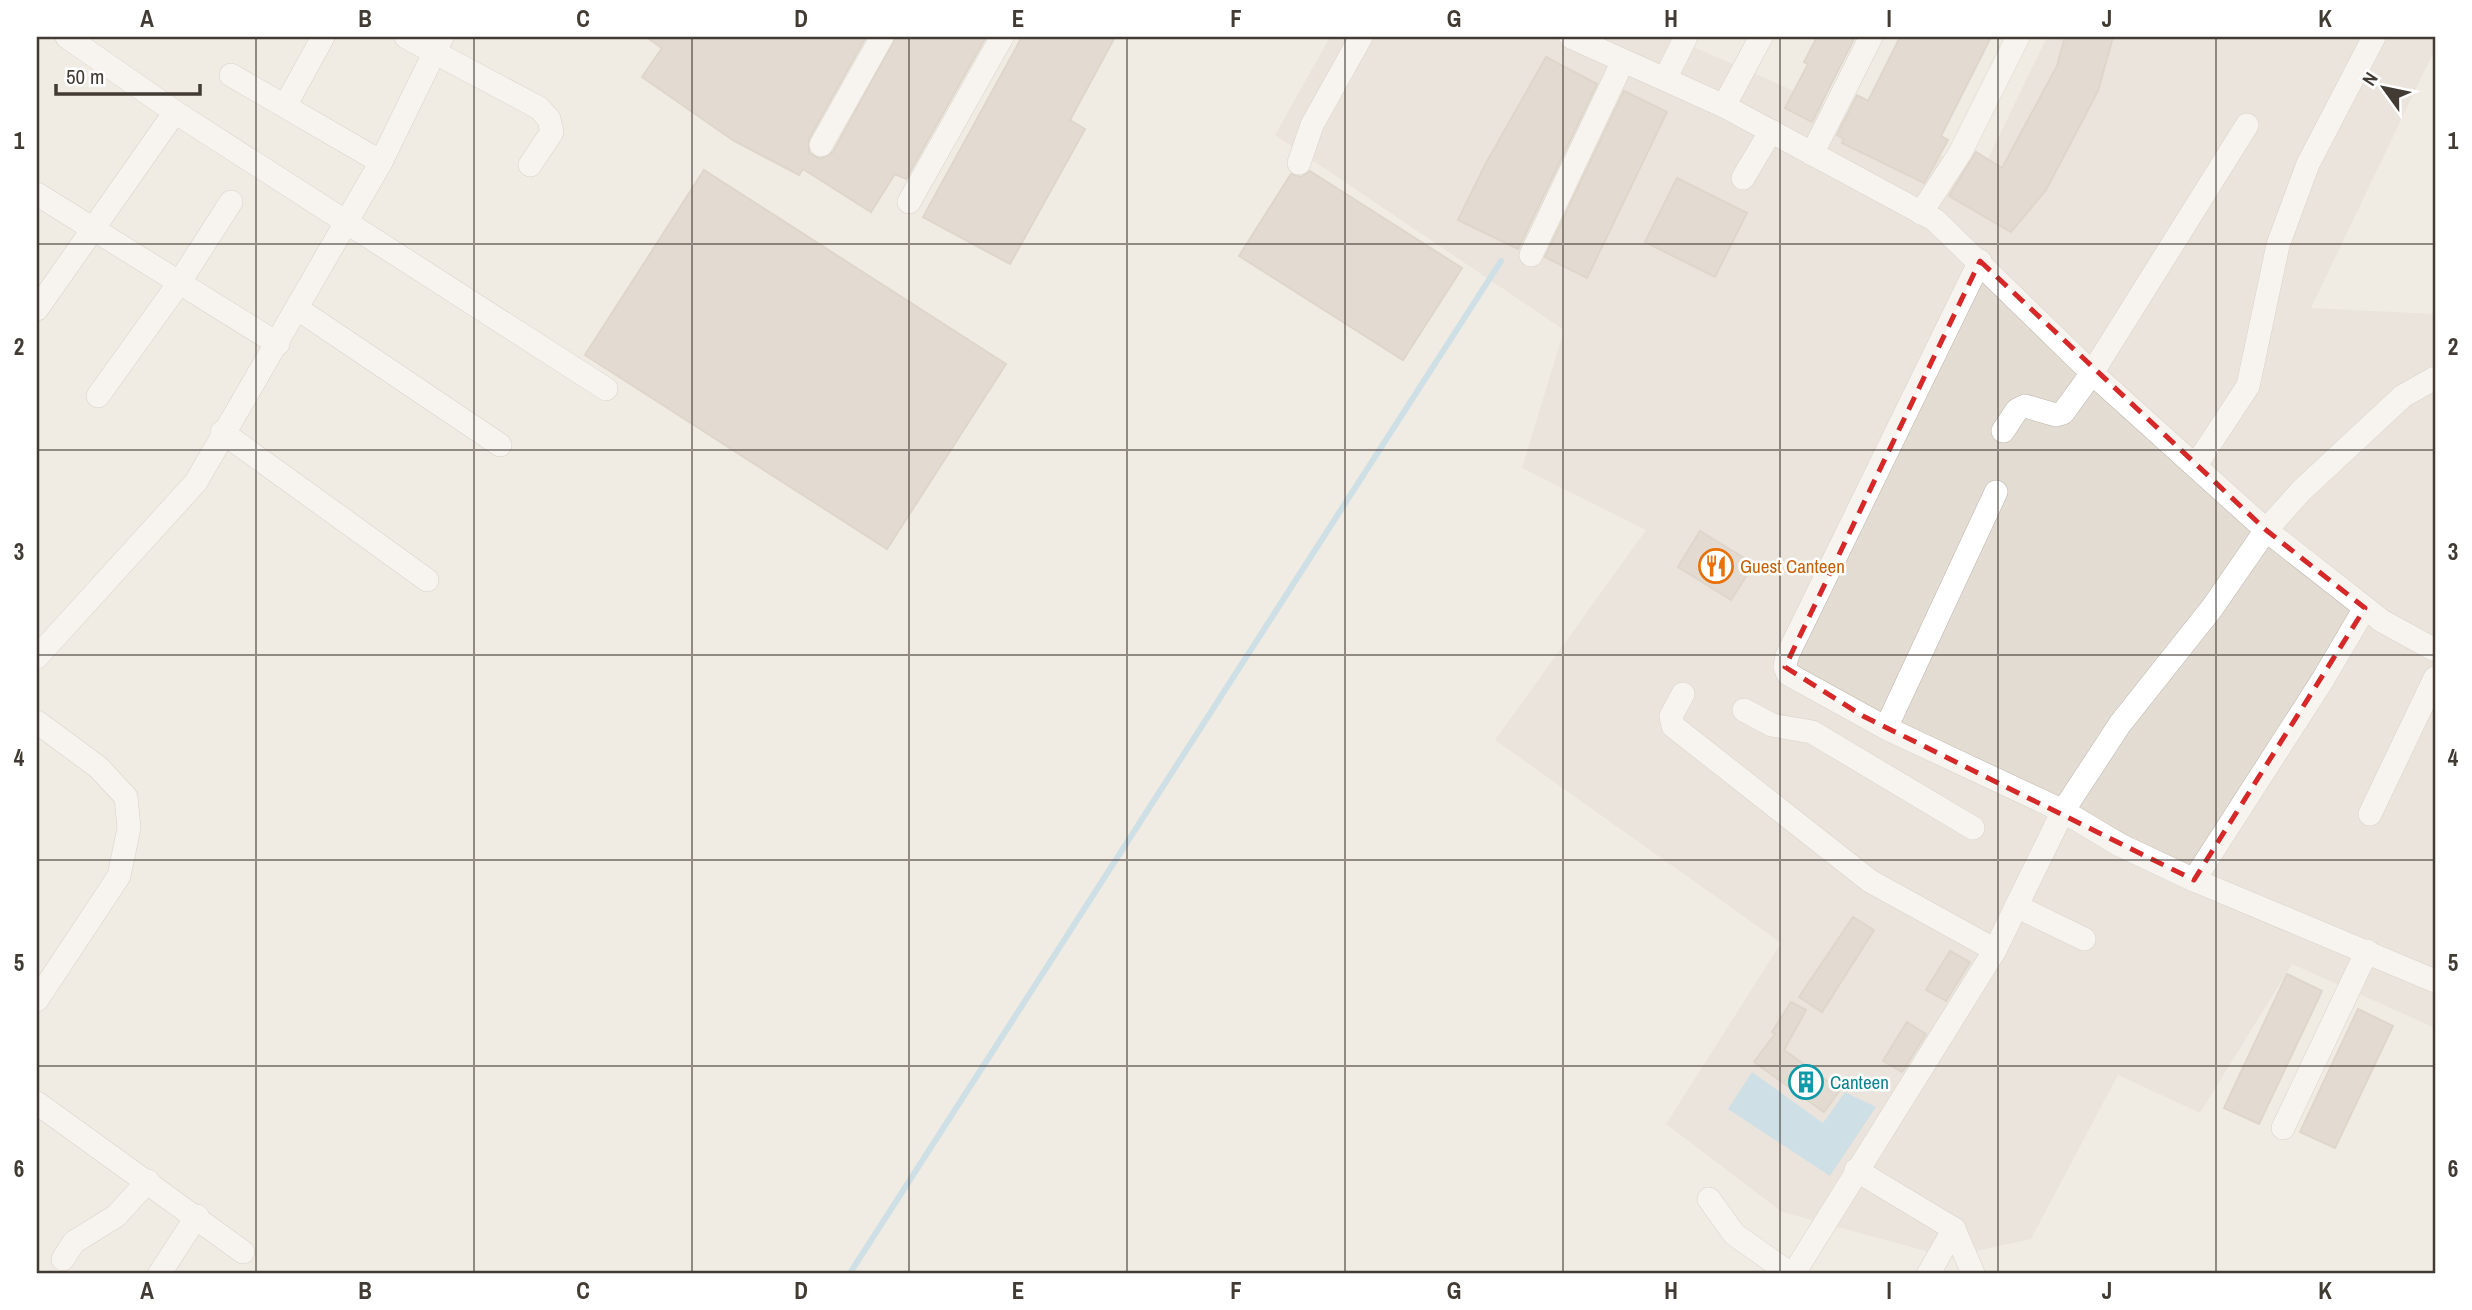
<svg xmlns="http://www.w3.org/2000/svg" width="2472" height="1310" font-family="'Archivo Narrow',sans-serif">
<rect width="100%" height="100%" fill="#f0ebe3"/>
<!-- residential -->
<polygon fill="#e3dcd2" points="1330,37 1671,37 1981,173 2047,37 2435,37 2435,49 2311,308 2435,314 2435,1028 2292,964 2200,1113 2118,1075 2031,1239 1948,1257 1782,1212 1666,1124 1781,943 1495,740 1646,530 1522,468 1564,330 1275,135"/>
<!-- water -->
<polygon fill="#a4d2e8" points="1752,1072 1823,1123 1845,1092 1876,1107 1830,1176 1728,1109"/>
<g fill="none" stroke-linecap="round" stroke-linejoin="round">
<!-- stream -->
<polyline stroke="#a4d2e8" stroke-width="6" points="850,1273 1501,261"/>
</g>
<!-- building -->
<g fill="#d3c8bd" stroke="#cabdae" stroke-width="2">
<polygon points="646,37 866,37 809,139 809,153 820,159 833,152 896,37 986,37 906,179 895,174 871,212 803,169 799,175 734,141 642,77 662,48"/>
<polygon points="1022,37 1115,37 1070,120 1085,129 1010,264 923,217"/>
<polygon points="1817,37 1855,37 1812,122 1785,108 1808,64 1804,62"/>
<polygon points="1900,37 1991,37 1941,136 1948,140 1924,183 1842,143 1844,139 1837,135 1857,95 1868,101"/>
<polygon points="2065,37 2113,37 2098,91 2046,190 2011,232 1949,196 1976,152 2002,168 2057,66"/>
<polygon points="1546,57 1597,84 1518,249 1458,220 1485,165"/>
<polygon points="1624,91 1667,112 1587,278 1545,257"/>
<polygon points="704,170 1006,364 887,549 585,355"/>
<polygon points="1310,171 1462,268 1403,360 1239,256 1291,174 1301,177"/>
<polygon points="1677,178 1747,213 1715,277 1645,242"/>
<polygon points="1700,531 1754,564 1731,600 1678,567"/>
<polygon points="1853,917 1874,930 1822,1012 1799,997"/>
<polygon points="1950,951 1970,962 1946,1001 1926,990"/>
<polygon points="2287,974 2322,991 2259,1124 2224,1108"/>
<polygon points="1791,1002 1806,1010 1784,1050 1840,1090 1824,1112 1754,1062 1775,1034 1772,1032"/>
<polygon points="2358,1009 2393,1026 2335,1148 2300,1132"/>
<polygon points="1907,1022 1926,1034 1902,1072 1883,1061"/>
</g>
<g fill="none" stroke-linecap="round" stroke-linejoin="round">
<!-- minor casing -->
<g stroke="#bdb4aa" stroke-width="24">
<g id="minor">
<polyline points="67,37 175,112 606,389"/>
<polyline points="406,37 539,108 549,119 552,132 530,165"/>
<polyline points="1571,37 1724,106 1935,220 2092,373 2266,530 2382,621 2435,650"/>
<polyline points="231,75 381,162"/>
<polyline points="1665,79 1686,37"/>
<polyline points="285,106 323,37"/>
<polyline points="1724,106 1761,37"/>
<polyline points="821,145 882,37"/>
<polyline points="1812,154 1871,37"/>
<polyline points="1299,163 1312,125 1361,37"/>
<polyline points="1743,178 1771,131"/>
<polyline points="37,194 278,344"/>
<polyline points="909,202 1002,37"/>
<polyline points="1921,213 1960,153 2018,37"/>
<polyline points="1531,255 1623,61"/>
<polyline points="1980,261 1787,656 1785,667 1788,674 1886,728 2063,811 2120,845 2194,880 2435,981"/>
<polyline points="37,309 175,112"/>
<polyline points="298,309 500,445"/>
<polyline points="98,396 179,283 231,202"/>
<polyline points="2003,431 2017,410 2025,406 2056,415 2063,413 2092,373 2247,125"/>
<polyline points="222,432 427,580"/>
<polyline points="2196,465 2248,386 2278,245 2308,164 2374,37"/>
<polyline points="37,657 196,482 381,162 442,37"/>
<polyline points="1683,694 1671,716 1673,726 1870,881 1995,950"/>
<polyline points="1744,710 1772,725 1812,732 1973,828"/>
<polyline points="37,722 98,767 126,797 129,828 119,876 37,1000"/>
<polyline points="1886,728 1996,492"/>
<polyline points="2370,814 2435,678"/>
<polyline points="2194,880 2322,681 2365,608"/>
<polyline points="2016,906 2084,939"/>
<polyline points="37,1103 243,1252"/>
<polyline points="2283,1128 2367,951"/>
<polyline points="1856,1170 1954,1229 1973,1273"/>
<polyline points="1709,1199 1734,1234 1789,1273"/>
<polyline points="63,1259 74,1242 116,1216 148,1181"/>
<polyline points="160,1273 197,1216"/>
<polyline points="1794,1273 1995,950 2063,811 2120,724 2212,608 2266,530 2302,490 2403,396 2435,378"/>
<polyline points="1929,1273 1954,1229"/>
</g>
</g>
<!-- minor -->
<use href="#minor" stroke="#fff" stroke-width="23"/>
</g>
<!-- marked area -->
<path d="M0 0H2472V1310H0ZM 1980,261 L 2266,530 L 2365,608 L 2194,880 L 1863,716 L 1785,667 Z" fill="#f0ebe3" fill-opacity=".55" fill-rule="evenodd"/>
<path fill="none" stroke="#d62828" stroke-width="5" stroke-dasharray="14 9" stroke-linejoin="round" d="M 1980,261 L 2266,530 L 2365,608 L 2194,880 L 1863,716 L 1785,667 Z"/>
<!-- grid -->
<path fill="none" stroke="#413b34" stroke-width="2" stroke-opacity="0.55" d="M 256,37 L 256,1273M 474,37 L 474,1273M 692,37 L 692,1273M 909,37 L 909,1273M 1127,37 L 1127,1273M 1345,37 L 1345,1273M 1563,37 L 1563,1273M 1780,37 L 1780,1273M 1998,37 L 1998,1273M 2216,37 L 2216,1273M 37,244 L 2435,244M 37,450 L 2435,450M 37,655 L 2435,655M 37,860 L 2435,860M 37,1066 L 2435,1066"/>
<!-- icons -->
<defs>
<g id="restaurant-ring" transform="scale(1.75)"><circle r="9.5" fill="#fff" stroke="#e8710a" stroke-width="1.5"/><path d="M-5-6h1v4h1v-4h1v4h1v-4h1v5L-1.5 .5V6h-2V.5L-5-1ZM5-6V6H3V1.5H1.5Q1.5-4 5-6Z" fill="#e8710a"/></g>
<g id="building-ring" transform="scale(1.75)"><circle r="9.5" fill="#fff" stroke="#0f9aa8" stroke-width="1.5"/><path d="M-4-6H4V6H1V3H-1V6H-4ZM-2.5-4.3h1.7v1.8h-1.7ZM.8-4.3h1.7v1.8H.8ZM-2.5-1h1.7V.8h-1.7ZM.8-1h1.7V.8H.8Z" fill="#0f9aa8"/></g>
</defs>
<g fill-rule="evenodd">
<use href="#restaurant-ring" x="1716" y="566"/>
<use href="#building-ring" x="1806" y="1082"/>
</g>
<g text-anchor="middle" stroke-width="5" stroke-linejoin="round" paint-order="stroke">
<!-- food labels -->
<g font-size="19" fill="#c56008" stroke="#fff" text-anchor="start">
<text x="1740" y="573">Guest Canteen</text>
</g>
<!-- culture labels -->
<g font-size="19" fill="#0d838f" stroke="#fff" text-anchor="start">
<text x="1830" y="1089">Canteen</text>
</g>
</g>
<!-- border -->
<rect width="2472" height="1310" fill="none" stroke="#ffffff" stroke-width="77"/>
<!-- north arrow -->
<g transform="translate(2384 88) rotate(303)" stroke="#ffffff" stroke-width="5" paint-order="stroke">
<path d="M0-5L12 26L0 18L-12 26Z" fill="#413b34"/>
<text y="-10" font-size="19" font-weight="bold" text-anchor="middle" fill="#413b34">N</text>
</g>
<!-- scale -->
<path d="M56 84v10h144v-10" fill="none" stroke="#413b34" stroke-width="3.5"/>
<text x="66" y="84" font-size="21" fill="#413b34" stroke="#ffffff" stroke-width="5" paint-order="stroke">50 m</text>
<rect x="38" y="38" width="2396" height="1234" fill="none" stroke="#413b34" stroke-width="2.5"/>
<g font-size="23" text-anchor="middle" font-weight="bold" fill="#413b34">
<text x="147" y="27">A</text>
<text x="365" y="27">B</text>
<text x="583" y="27">C</text>
<text x="801" y="27">D</text>
<text x="1018" y="27">E</text>
<text x="1236" y="27">F</text>
<text x="1454" y="27">G</text>
<text x="1671" y="27">H</text>
<text x="1889" y="27">I</text>
<text x="2107" y="27">J</text>
<text x="2325" y="27">K</text>
<text x="19" y="149">1</text>
<text x="2453" y="149">1</text>
<text x="19" y="355">2</text>
<text x="2453" y="355">2</text>
<text x="19" y="560">3</text>
<text x="2453" y="560">3</text>
<text x="19" y="766">4</text>
<text x="2453" y="766">4</text>
<text x="19" y="971">5</text>
<text x="2453" y="971">5</text>
<text x="19" y="1177">6</text>
<text x="2453" y="1177">6</text>
<text x="147" y="1299">A</text>
<text x="365" y="1299">B</text>
<text x="583" y="1299">C</text>
<text x="801" y="1299">D</text>
<text x="1018" y="1299">E</text>
<text x="1236" y="1299">F</text>
<text x="1454" y="1299">G</text>
<text x="1671" y="1299">H</text>
<text x="1889" y="1299">I</text>
<text x="2107" y="1299">J</text>
<text x="2325" y="1299">K</text>
</g>
</svg>
